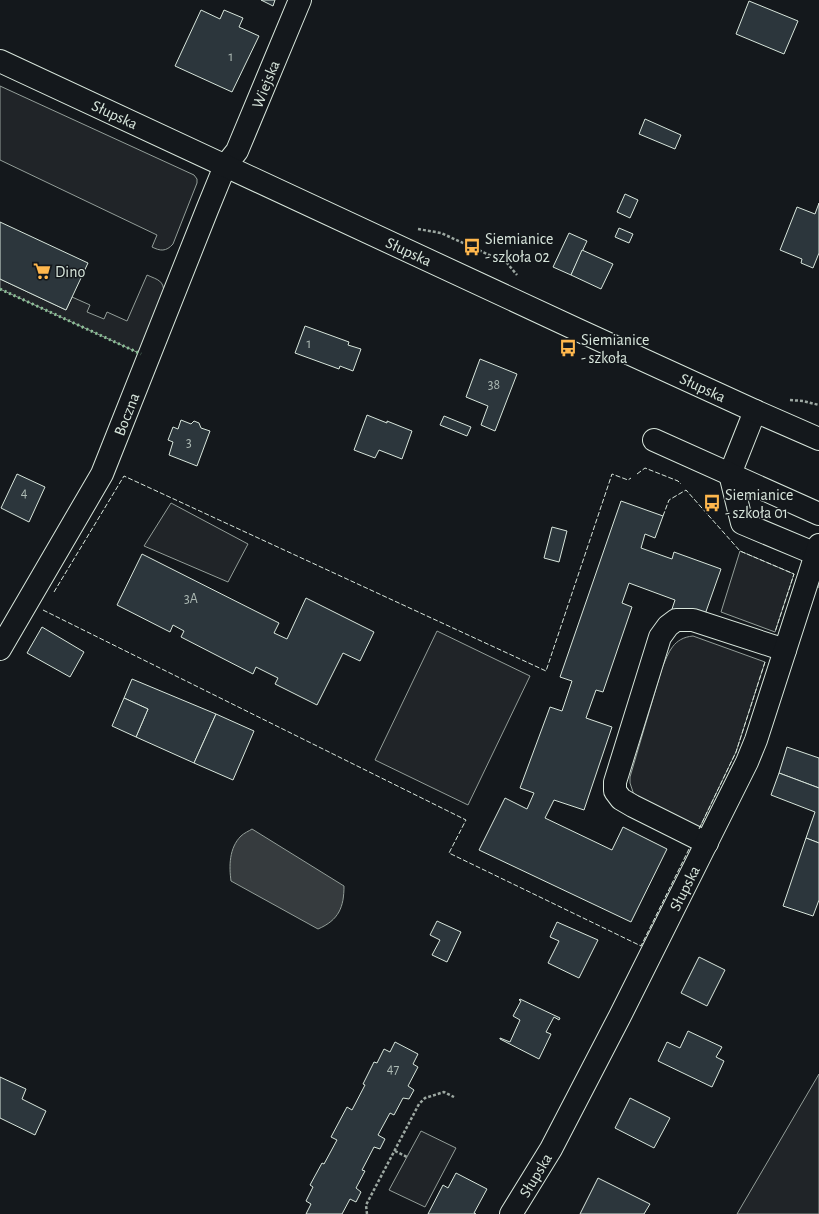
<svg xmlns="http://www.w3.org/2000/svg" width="819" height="1214" font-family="'Alegreya Sans',sans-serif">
<rect width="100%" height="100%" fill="#14181c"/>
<!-- green -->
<g fill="#202428" stroke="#939e99">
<path d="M 0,86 L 194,175 L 197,179 L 197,183 L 173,244 C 166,252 160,251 152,247 L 157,235 L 0,160 Z"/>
<path d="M 147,275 C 158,280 164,280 164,294 L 141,354 L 0,289 L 0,279 L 66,310 L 72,297 L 90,305 L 87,312 L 104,319 L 107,312 L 127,321 Z"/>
<polygon points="171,503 248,544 228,582 144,546"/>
<polygon points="740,551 794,574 775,632 721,612"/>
<polygon points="437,631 530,676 468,805 375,760"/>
<path d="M 693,636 L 765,662 L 736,752 L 699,829 L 634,795 L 630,783 L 630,777 L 662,668 C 669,652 673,638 693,636 Z"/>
<polygon points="819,1074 819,1214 737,1214"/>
<polygon points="421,1131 456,1148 425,1207 389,1190"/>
</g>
<!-- water -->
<path fill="#363b3e" stroke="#939e99" d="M 252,829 L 344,886 C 344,907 339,920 318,929 L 231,881 C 229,866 229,848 241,836 C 244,833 249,831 252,829 Z"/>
<!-- building -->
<g fill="#2c363c" stroke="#d8e6dc">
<polygon points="261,0 275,0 273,6"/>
<polygon points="749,1 798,21 784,54 736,34"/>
<polygon points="201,10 220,19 224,10 243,18 239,27 259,36 232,92 175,66"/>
<polygon points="645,119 681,135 675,149 639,134"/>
<polygon points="625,194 638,200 630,218 617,212"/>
<polygon points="819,203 819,253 813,268 801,263 802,259 780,250 797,207 815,214"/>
<polygon points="0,222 88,263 66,310 0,279"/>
<polygon points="619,228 633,234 629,243 615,237"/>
<polygon points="569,233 587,241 571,275 553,267"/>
<polygon points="582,250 613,264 601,289 571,275"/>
<polygon points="305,326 349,342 348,345 361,349 353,371 340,366 339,369 295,353"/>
<polygon points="480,359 517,374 495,431 481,425 488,406 466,397"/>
<polygon points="367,415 387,423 387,421 412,431 402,459 379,450 375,458 354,450"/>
<polygon points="444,416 471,427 467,436 440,425"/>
<polygon points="181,420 191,424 194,421 199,423 201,428 210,431 197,466 169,455 173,442 168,440 173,427 178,429"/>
<polygon points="17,474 45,487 29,522 1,508"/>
<polygon points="621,501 663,516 655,538 645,534 641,548 672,559 674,552 721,569 703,620 672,609 675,600 629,583 622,603 632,607 603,692 596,690 586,718 612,727 584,810 554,800 545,818 612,850 623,827 667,849 631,922 479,850 505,798 527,809 534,793 520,788 550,707 562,711 572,681 560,677"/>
<polygon points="552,527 567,531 559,562 544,558"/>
<polygon points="142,554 279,623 274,633 287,639 306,598 374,632 360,661 343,653 317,705 275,684 278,678 256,667 253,674 181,637 184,631 173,625 170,632 117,605"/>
<polygon points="42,627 84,652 70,677 27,653"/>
<polygon points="132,679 216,714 194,763 136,737 148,709 124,698"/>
<polygon points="124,698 148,709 136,737 112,726"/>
<polygon points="216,714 254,731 233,780 194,763"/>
<polygon points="787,747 819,758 819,788 779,773"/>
<polygon points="779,773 819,788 819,843 806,838 815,812 771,795"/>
<polygon points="806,838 819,843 819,900 813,916 783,906"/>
<polygon points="437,921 461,932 447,962 432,955 440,940 430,935"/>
<polygon points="557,922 598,940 579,978 548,963 559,941 550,937"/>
<polygon points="699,957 725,970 707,1006 681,993"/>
<polygon points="520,999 560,1018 559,1020 554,1017 546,1032 551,1034 539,1059 500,1039 500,1038 510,1042 520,1020 513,1016 521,1001 519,1000"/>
<polygon points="688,1031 722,1047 716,1057 724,1061 712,1087 658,1061 667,1042 680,1048"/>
<polygon points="395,1042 418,1054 413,1064 418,1067 408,1086 414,1090 409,1099 403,1098 394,1115 390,1113 378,1135 385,1139 380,1149 374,1147 362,1170 365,1171 356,1188 361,1192 356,1202 350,1199 342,1214 306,1214 311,1204 306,1201 313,1187 310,1185 322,1163 324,1164 337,1140 331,1137 347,1107 352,1110 365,1085 363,1084 374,1062 377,1063 384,1049 390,1052"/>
<polygon points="0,1077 26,1089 22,1099 46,1111 35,1135 0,1118"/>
<polygon points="630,1098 670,1118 654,1148 615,1128"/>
<polygon points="456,1173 487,1189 474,1213 476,1214 428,1214 443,1185 448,1188"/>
<polygon points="598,1178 650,1204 644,1214 580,1214"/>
</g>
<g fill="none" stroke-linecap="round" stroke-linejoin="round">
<!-- minor casing -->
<g stroke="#d8e6dc" stroke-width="24">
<g id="minor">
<polyline points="755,411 730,474 742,523 816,554"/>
<polyline points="654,440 819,514"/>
<polyline points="0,649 102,474 207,210 225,166 237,151 300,0"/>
<polyline points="707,843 633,806 621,799 615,791 615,782 660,637 668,626 676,620 693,620 785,650"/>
<polyline points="511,1214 551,1149 620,1016 747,762 756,740 819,545"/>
</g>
</g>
<!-- major casing -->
<g stroke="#d8e6dc" stroke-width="24">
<polyline id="major" points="0,61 578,330 755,411 819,439"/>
</g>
<!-- path -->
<g stroke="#9da8a2" stroke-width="2.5" stroke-dasharray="3 2" stroke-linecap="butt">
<polyline points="418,229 441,233 507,263 517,275"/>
<polyline points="790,400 803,401 819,405"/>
<polyline points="395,1151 407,1157"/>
<polyline points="367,1214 366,1205 419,1104 425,1098 444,1092 454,1097"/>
</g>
<!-- minor -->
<use href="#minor" stroke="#14181c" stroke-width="22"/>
<!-- major -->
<use href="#major" stroke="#14181c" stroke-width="22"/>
<!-- hedge -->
<polyline stroke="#8ac095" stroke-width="3" stroke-dasharray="2 3" stroke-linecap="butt" points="0,289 141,354"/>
<!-- fence -->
<g stroke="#d8e6dc" stroke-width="1" stroke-dasharray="5 2" stroke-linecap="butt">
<polyline points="637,474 645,468 678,481 681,484"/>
<polyline points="663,516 669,500 686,490 740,551 794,574 775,632"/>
<polyline points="819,585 819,588"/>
<polyline points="54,592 124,476 546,671 612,474 628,480 631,478"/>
<polyline points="43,610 466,820 449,853 641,946 690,847"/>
<polyline points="699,829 736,752 765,662"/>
</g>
</g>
<!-- icons -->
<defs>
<g id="bus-bare" transform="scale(1.38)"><path d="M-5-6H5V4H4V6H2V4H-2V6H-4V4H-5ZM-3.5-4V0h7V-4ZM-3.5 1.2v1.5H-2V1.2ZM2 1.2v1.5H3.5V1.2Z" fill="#ffb74d" stroke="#14181c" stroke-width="2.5" paint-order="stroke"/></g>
<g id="supermarket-bare" transform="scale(1.38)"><path d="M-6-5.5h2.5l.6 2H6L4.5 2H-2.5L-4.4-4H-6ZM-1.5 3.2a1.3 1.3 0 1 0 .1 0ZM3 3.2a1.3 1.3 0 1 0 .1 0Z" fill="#ffb74d" stroke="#14181c" stroke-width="2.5" paint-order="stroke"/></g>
</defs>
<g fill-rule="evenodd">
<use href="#bus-bare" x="472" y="247"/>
<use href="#supermarket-bare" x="42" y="271"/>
<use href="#bus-bare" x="568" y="348"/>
<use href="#bus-bare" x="712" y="503"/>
</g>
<g text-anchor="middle" stroke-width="3" stroke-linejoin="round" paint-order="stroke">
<!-- number labels -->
<g font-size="14" fill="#adbab4">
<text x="231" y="61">1</text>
<text x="309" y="348">1</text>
<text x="494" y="389">38</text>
<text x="189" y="447">3</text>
<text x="24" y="497">4</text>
<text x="191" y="603">3A</text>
<text x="393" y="1073">47</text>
</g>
<!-- street labels -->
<g font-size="16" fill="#d8e6dc" stroke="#14181c">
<text transform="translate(265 84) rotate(-68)" y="6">Wiejska</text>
<text transform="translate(115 114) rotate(25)" y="6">Słupska</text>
<text transform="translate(409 251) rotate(25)" y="6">Słupska</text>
<text transform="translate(703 387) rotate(25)" y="6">Słupska</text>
<text transform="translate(126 414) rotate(-69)" y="6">Boczna</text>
<text transform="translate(684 888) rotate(-63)" y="6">Słupska</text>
<text transform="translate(535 1175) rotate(-59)" y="6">Słupska</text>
</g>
<!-- poi labels -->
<g font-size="16" fill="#d8e6dc" stroke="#14181c" text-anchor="start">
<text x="485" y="244">Siemianice<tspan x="485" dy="18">- szkoła 02</tspan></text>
<text x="55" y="277">Dino</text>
<text x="581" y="345">Siemianice<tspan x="581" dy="18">- szkoła</tspan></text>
<text x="725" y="500">Siemianice<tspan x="725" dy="18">- szkoła 01</tspan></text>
</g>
</g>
</svg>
